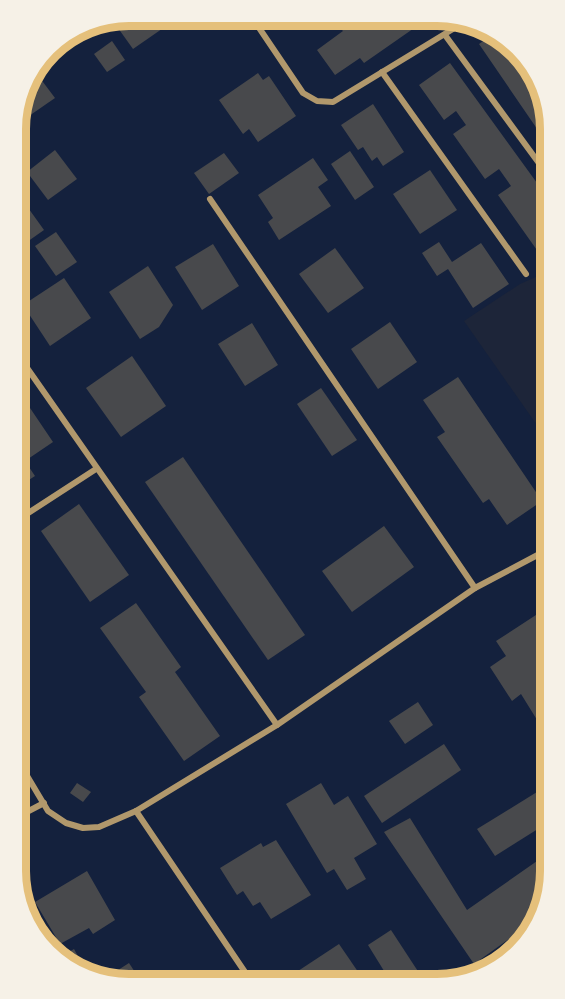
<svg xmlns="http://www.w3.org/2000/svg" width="565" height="999" font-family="Poppins,sans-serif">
<rect width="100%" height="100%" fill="#14213d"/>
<!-- green -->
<polygon fill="#1d2539" points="538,276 545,287 546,438 464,321 520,284"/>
<!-- building -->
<g fill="#48494c">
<polygon points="128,15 182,15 133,49 113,21"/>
<polygon points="354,16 430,17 364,63 360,58 335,75 317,50 343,31 339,27"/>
<polygon points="493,34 511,43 525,64 523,65 544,92 544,139 479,44"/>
<polygon points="112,41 125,60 107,72 94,54"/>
<polygon points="450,63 545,194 545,248 539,253 498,195 511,186 499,169 485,179 453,134 466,125 456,111 444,120 419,85"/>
<polygon points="258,73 263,80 269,76 296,116 258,142 249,129 243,134 219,100"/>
<polygon points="37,74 55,98 16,125 16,114"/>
<polygon points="373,104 404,152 383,166 377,157 372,161 363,147 358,150 341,125"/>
<polygon points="55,150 77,179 48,200 27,172"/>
<polygon points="350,151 374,187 355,200 331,164"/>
<polygon points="224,153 239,173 209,194 194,173"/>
<polygon points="313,158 328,180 318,187 331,206 279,240 268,222 273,218 258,195"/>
<polygon points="430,170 457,210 420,234 393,194"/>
<polygon points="16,191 44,230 17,249"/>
<polygon points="56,232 77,262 56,276 35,246"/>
<polygon points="439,242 452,262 481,243 509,284 473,308 448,269 437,276 422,253"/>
<polygon points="213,244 239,286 202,310 175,267"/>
<polygon points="335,248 364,288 328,313 299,274"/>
<polygon points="148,266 173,305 159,327 140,339 109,292"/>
<polygon points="64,278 91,318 50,346 23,305"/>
<polygon points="390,322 417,362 378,389 351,349"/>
<polygon points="252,323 278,365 245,386 218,344"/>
<polygon points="132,356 166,406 121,437 86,388"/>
<polygon points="458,377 542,501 507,525 489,499 483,503 437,437 445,432 423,400"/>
<polygon points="321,388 357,440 332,456 297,404"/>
<polygon points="28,405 53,442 25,461 35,476 18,487 18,411"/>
<polygon points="183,457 305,635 268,660 145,482"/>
<polygon points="79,504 129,575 90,602 41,531"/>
<polygon points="384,526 414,567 352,612 322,571"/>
<polygon points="136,603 181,667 175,672 220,736 184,761 139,697 146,692 100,628"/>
<polygon points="539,613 548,627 547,736 521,694 512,701 490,667 506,656 496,641"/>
<polygon points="418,702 433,725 405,744 389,721"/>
<polygon points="444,744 461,770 382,823 364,796"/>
<polygon points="77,783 91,792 83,802 70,793"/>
<polygon points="321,783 334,805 348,796 377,844 354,858 366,879 347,890 334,869 327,873 286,804"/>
<polygon points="537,792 549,811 549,822 495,856 477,829"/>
<polygon points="410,818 467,910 550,852 550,878 534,921 474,964 384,832"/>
<polygon points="276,840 311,895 271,919 260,902 253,906 243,891 237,895 220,868 261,843 263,847"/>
<polygon points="87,871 115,920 93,934 89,928 60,944 35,902"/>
<polygon points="391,930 423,979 389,979 368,945"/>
<polygon points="339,944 363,979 305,980 298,971"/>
<polygon points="74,949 86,971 58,958"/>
<polygon points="129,963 142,983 113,983 104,979"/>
</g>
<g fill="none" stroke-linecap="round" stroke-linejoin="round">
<!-- minor -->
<g stroke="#b1986c" stroke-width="6">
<polyline points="251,16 303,93 317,101 333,102 466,21"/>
<polyline points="445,35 544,170"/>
<polyline points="382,72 526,274"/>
<polyline points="210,199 475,588"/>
<polyline points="18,355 277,725 475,588 547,550"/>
<polyline points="19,519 96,469"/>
<polyline points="20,764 48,811 66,823 83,828 99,827 136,811 277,725"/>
<polyline points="136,811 251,981"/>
<polyline points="21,815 44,803"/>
</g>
</g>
<!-- crop -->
<path d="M0 0H565V999H0ZM129 26H437A103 103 0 0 1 540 129V871A103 103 0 0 1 437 974H129A103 103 0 0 1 26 871V129A103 103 0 0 1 129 26Z" fill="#f6f1e7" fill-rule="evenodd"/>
<path fill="none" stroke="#e5c07b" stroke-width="8" d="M129 26H437A103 103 0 0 1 540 129V871A103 103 0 0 1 437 974H129A103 103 0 0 1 26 871V129A103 103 0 0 1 129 26Z"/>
</svg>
